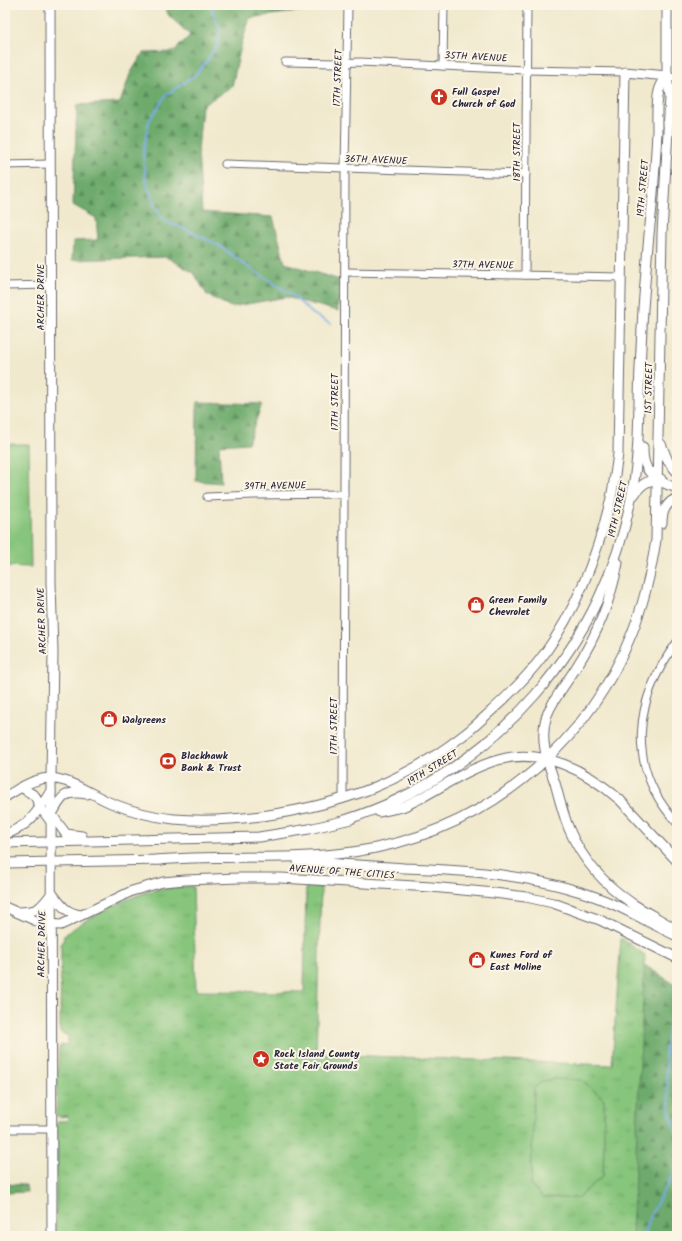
<svg xmlns="http://www.w3.org/2000/svg" width="682" height="1241" font-family="Kalam,sans-serif">
<defs>
<pattern id="forest-firs" width="22" height="20" patternUnits="userSpaceOnUse"><rect width="22" height="20" fill="#6daa6c"/><path d="M5 1l3.5 6h-7zM16 11l3.5 6h-7z" fill="#598a5a"/></pattern>
<pattern id="park-tufts" width="24" height="20" patternUnits="userSpaceOnUse"><rect width="24" height="20" fill="#87c57c"/><path d="M3 7l-1-3M5 7V3M7 7l1-3M15 17l-1-3M17 17v-4M19 17l1-3" fill="none" stroke="#74a96c"/></pattern>
</defs>
<rect width="100%" height="100%" fill="#fcf5e5"/>
<filter id="ink" filterUnits="userSpaceOnUse"><feTurbulence type="fractalNoise" baseFrequency=".025" numOctaves="2"/><feDisplacementMap in="SourceGraphic" scale="8" xChannelSelector="R" yChannelSelector="G"/><feConvolveMatrix kernelMatrix="1 2 1 2 8 2 1 2 1" color-interpolation-filters="sRGB"/></filter>
<filter id="wash" filterUnits="userSpaceOnUse"><feTurbulence type="fractalNoise" baseFrequency=".012" numOctaves="4" result="noise"/><feDisplacementMap in="SourceGraphic" scale="16" xChannelSelector="R" yChannelSelector="G"/><feGaussianBlur stdDeviation="0.9" result="paint"/><feColorMatrix in="noise" values="0 0 0 0 0 0 0 0 0 0 0 0 0 0 0 0 0 1.4 0 .05"/><feComposite in="paint" operator="in"/></filter>
<g filter="url(#wash)">
<rect width="100%" height="100%" fill="#f0e9cd"/>
<!-- forest -->
<g fill="url(#forest-firs)" stroke="#486654">
<polygon points="165,5 303,5 300,11 250,18 242,42 232,86 202,106 198,151 202,212 273,217 285,263 340,280 338,311 286,297 231,307 207,295 194,273 166,257 72,260 73,241 98,240 96,218 73,205 77,105 120,103 130,74 143,53 173,52 190,35 168,15"/>
<polygon points="197,402 262,404 248,443 219,445 221,483 196,481"/>
<polygon points="642,965 646,966 677,986 677,1236 525,1236 566,1220"/>
<polygon points="5,1184 26,1185 27,1192 5,1193"/>
</g>
<!-- park -->
<path fill="url(#park-tufts)" stroke="#54745c" d="M 193,886 L 196,991 L 304,992 L 306,886 L 321,887 L 316,1054 L 612,1065 L 621,938 L 645,955 L 632,1236 L 56,1236 L 56,1124 L 59,1121 L 67,1121 L 68,1116 L 59,1117 L 56,1115 L 59,1048 L 61,1045 L 68,1044 L 68,1036 L 61,1033 L 60,1031 L 61,944 L 63,943 L 64,935 C 88,918 119,901 147,892 C 161,888 177,887 193,886 Z"/>
<!-- pitch -->
<g fill="#87c57c" stroke="#54745c">
<polygon points="5,444 29,444 31,567 5,566"/>
<polygon points="555,1079 582,1080 604,1099 604,1145 603,1176 577,1198 543,1198 531,1185 534,1088 543,1081"/>
</g>
<g fill="none" stroke-linecap="round" stroke-linejoin="round">
<!-- stream -->
<g stroke="#77aae3" stroke-width="2">
<polyline points="210,5 220,30 217,46 210,57 195,75 166,95 149,121 143,153 146,181 155,207 162,218 169,223 192,232 220,246 245,265 291,294 313,314 331,324"/>
<polyline points="670,1021 665,1054 670,1113 677,1135"/>
<polyline points="644,1236 648,1220 677,1166"/>
</g>
</g>
</g>
<g filter="url(#ink)">
<g fill="none" stroke-linecap="round" stroke-linejoin="round">
<!-- street casing -->
<g stroke="#6a686e" stroke-width="9">
<g id="street">
<polyline points="285,62 338,63 360,62 526,70 625,72"/>
<polyline points="443,66 444,5"/>
<polyline points="667,76 677,77"/>
<polyline points="225,164 526,174"/>
<polyline points="5,165 50,164"/>
<polyline points="345,272 622,277"/>
<polyline points="525,275 527,5"/>
<polyline points="5,286 51,285"/>
<polyline points="207,497 254,495 344,494"/>
<path d="M 677,642 C 634,700 625,766 677,823"/>
<polyline points="343,799 345,168 348,5"/>
<polyline points="5,1129 52,1129"/>
</g>
</g>
<!-- secondary casing -->
<g stroke="#6a686e" stroke-width="11">
<g id="secondary">
<polyline points="50,5 51,582 53,653 51,778 52,1236"/>
<polyline points="661,444 668,461 677,472"/>
<path d="M 643,447 C 642,472 654,481 677,488"/>
<path d="M 634,495 C 642,483 646,481 661,479"/>
<path d="M 662,523 C 662,511 666,503 677,498"/>
<path d="M 618,563 C 611,599 597,635 577,666 C 567,683 554,697 547,715 C 539,738 547,761 555,783 C 559,798 563,814 569,829 C 582,860 605,885 633,904 C 647,913 663,921 677,930"/>
<polyline points="21,787 35,796 40,807 52,823"/>
<path d="M 5,797 C 15,791 26,783 38,780 C 63,772 89,794 111,803 C 131,811 153,817 174,819 C 210,822 246,819 281,813 C 350,801 405,780 461,737 C 471,730 480,721 489,713 C 509,695 529,675 545,653 C 578,607 598,553 611,498 C 614,484 616,468 618,454 L 625,72 L 667,76"/>
<path d="M 379,812 C 386,810 395,809 402,807 C 408,805 414,801 419,799 C 443,786 472,767 498,760 C 543,747 587,771 620,800 L 677,861"/>
<path d="M 52,814 C 62,796 65,790 87,794"/>
<polyline points="52,815 66,834 82,836"/>
<path d="M 345,820 C 494,773 609,642 633,487 C 640,448 638,408 640,368 C 642,314 646,260 652,206 C 654,181 656,156 657,131 C 657,119 656,102 659,91 C 660,86 664,80 667,76"/>
<path d="M 5,834 C 29,827 38,811 51,791"/>
<polyline points="5,843 259,837 309,829 351,819"/>
<path d="M 156,860 C 221,854 288,861 353,852 C 479,834 585,751 632,633 C 644,603 651,572 656,540 L 662,233 L 670,97 L 667,76 L 667,5"/>
<path d="M 298,862 C 334,863 369,866 404,868 C 463,870 524,874 581,892 C 615,902 645,921 677,936"/>
<polyline points="5,863 162,860"/>
<polyline points="5,907 43,924 61,925 132,891 163,882 185,880 239,878 281,878 431,887 494,893 526,897 553,903 600,920 677,958"/>
<path d="M 17,912 C 38,912 40,909 52,893 C 61,905 66,913 81,915"/>
</g>
</g>
<!-- street -->
<use href="#street" stroke="#fff" stroke-width="7"/>
<!-- secondary -->
<use href="#secondary" stroke="#fff" stroke-width="9"/>
</g>
</g>
<!-- icons -->
<defs>
<g id="church-disc" transform="scale(0.9)"><circle r="9.5" fill="#c8321e" stroke="#fcf5e5"/><path d="M-1.2-6h2.4v3.5h3.3v2.4h-3.3V6h-2.4V-.1h-3.3v-2.4h3.3Z" fill="#fff"/></g>
<g id="shop-disc" transform="scale(0.9)"><circle r="9.5" fill="#c8321e" stroke="#fcf5e5"/><path d="M-5-2.5h2.3a2.7 3.5 0 0 1 5.4 0H5L5.5 6h-11ZM-1.5-2.5h3a1.5 2.3 0 0 0-3 0Z" fill="#fff"/></g>
<g id="bank-disc" transform="scale(0.9)"><circle r="9.5" fill="#c8321e" stroke="#fcf5e5"/><path d="M-6-4H6V4H-6ZM0-2.3a2.3 2.3 0 1 0 0 4.6a2.3 2.3 0 1 0 0-4.6Z" fill="#fff"/></g>
<g id="sight-disc" transform="scale(0.9)"><circle r="9.5" fill="#c8321e" stroke="#fcf5e5"/><path d="M0-6L1.8-2.2L6-1.7L2.9 1.2L3.7 5.4L0 3.3L-3.7 5.4L-2.9 1.2L-6-1.7L-1.8-2.2Z" fill="#fff"/></g>
</defs>
<g fill-rule="evenodd">
<use href="#church-disc" x="439" y="97"/>
<use href="#shop-disc" x="476" y="605"/>
<use href="#shop-disc" x="109" y="719"/>
<use href="#bank-disc" x="168" y="761"/>
<use href="#shop-disc" x="477" y="960"/>
<use href="#sight-disc" x="261" y="1059"/>
</g>
<g text-anchor="middle" stroke-width="4" stroke-linejoin="round" paint-order="stroke">
<!-- street labels -->
<g font-size="10" fill="#22223b" stroke="#fcf5e5">
<text transform="translate(476 56) rotate(3)" y="4">35TH AVENUE</text>
<text transform="translate(337 78) rotate(-88)" y="4">17TH STREET</text>
<text transform="translate(516 152) rotate(-90)" y="4">18TH STREET</text>
<text transform="translate(376 159) rotate(2)" y="4">36TH AVENUE</text>
<text transform="translate(642 188) rotate(-85)" y="4">19TH STREET</text>
<text transform="translate(483 264) rotate(1)" y="4">37TH AVENUE</text>
<text transform="translate(40 297) rotate(-90)" y="4">ARCHER DRIVE</text>
<text transform="translate(648 388) rotate(-89)" y="4">1ST STREET</text>
<text transform="translate(334 402) rotate(-90)" y="4">17TH STREET</text>
<text transform="translate(275 485) rotate(-1)" y="4">39TH AVENUE</text>
<text transform="translate(617 509) rotate(-77)" y="4">19TH STREET</text>
<text transform="translate(41 621) rotate(-92)" y="4">ARCHER DRIVE</text>
<text transform="translate(333 726) rotate(-90)" y="4">17TH STREET</text>
<text transform="translate(432 767) rotate(-32)" y="4">19TH STREET</text>
<text transform="translate(342 871) rotate(4)" y="4">AVENUE OF THE CITIES</text>
<text transform="translate(41 944) rotate(-89)" y="4">ARCHER DRIVE</text>
</g>
<!-- poi labels -->
<g font-size="10" font-weight="bold" fill="#22223b" stroke="#fcf5e5" text-anchor="start">
<text x="452" y="95">Full Gospel<tspan x="452" dy="12">Church of God</tspan></text>
<text x="489" y="603">Green Family<tspan x="489" dy="12">Chevrolet</tspan></text>
<text x="122" y="723">Walgreens</text>
<text x="181" y="759">Blackhawk<tspan x="181" dy="12">Bank &amp; Trust</tspan></text>
<text x="490" y="958">Kunes Ford of<tspan x="490" dy="12">East Moline</tspan></text>
<text x="274" y="1057">Rock Island County<tspan x="274" dy="12">State Fair Grounds</tspan></text>
</g>
</g>
<!-- margin -->
<rect width="682" height="1241" fill="none" stroke="#fcf5e5" stroke-width="20"/>
</svg>
